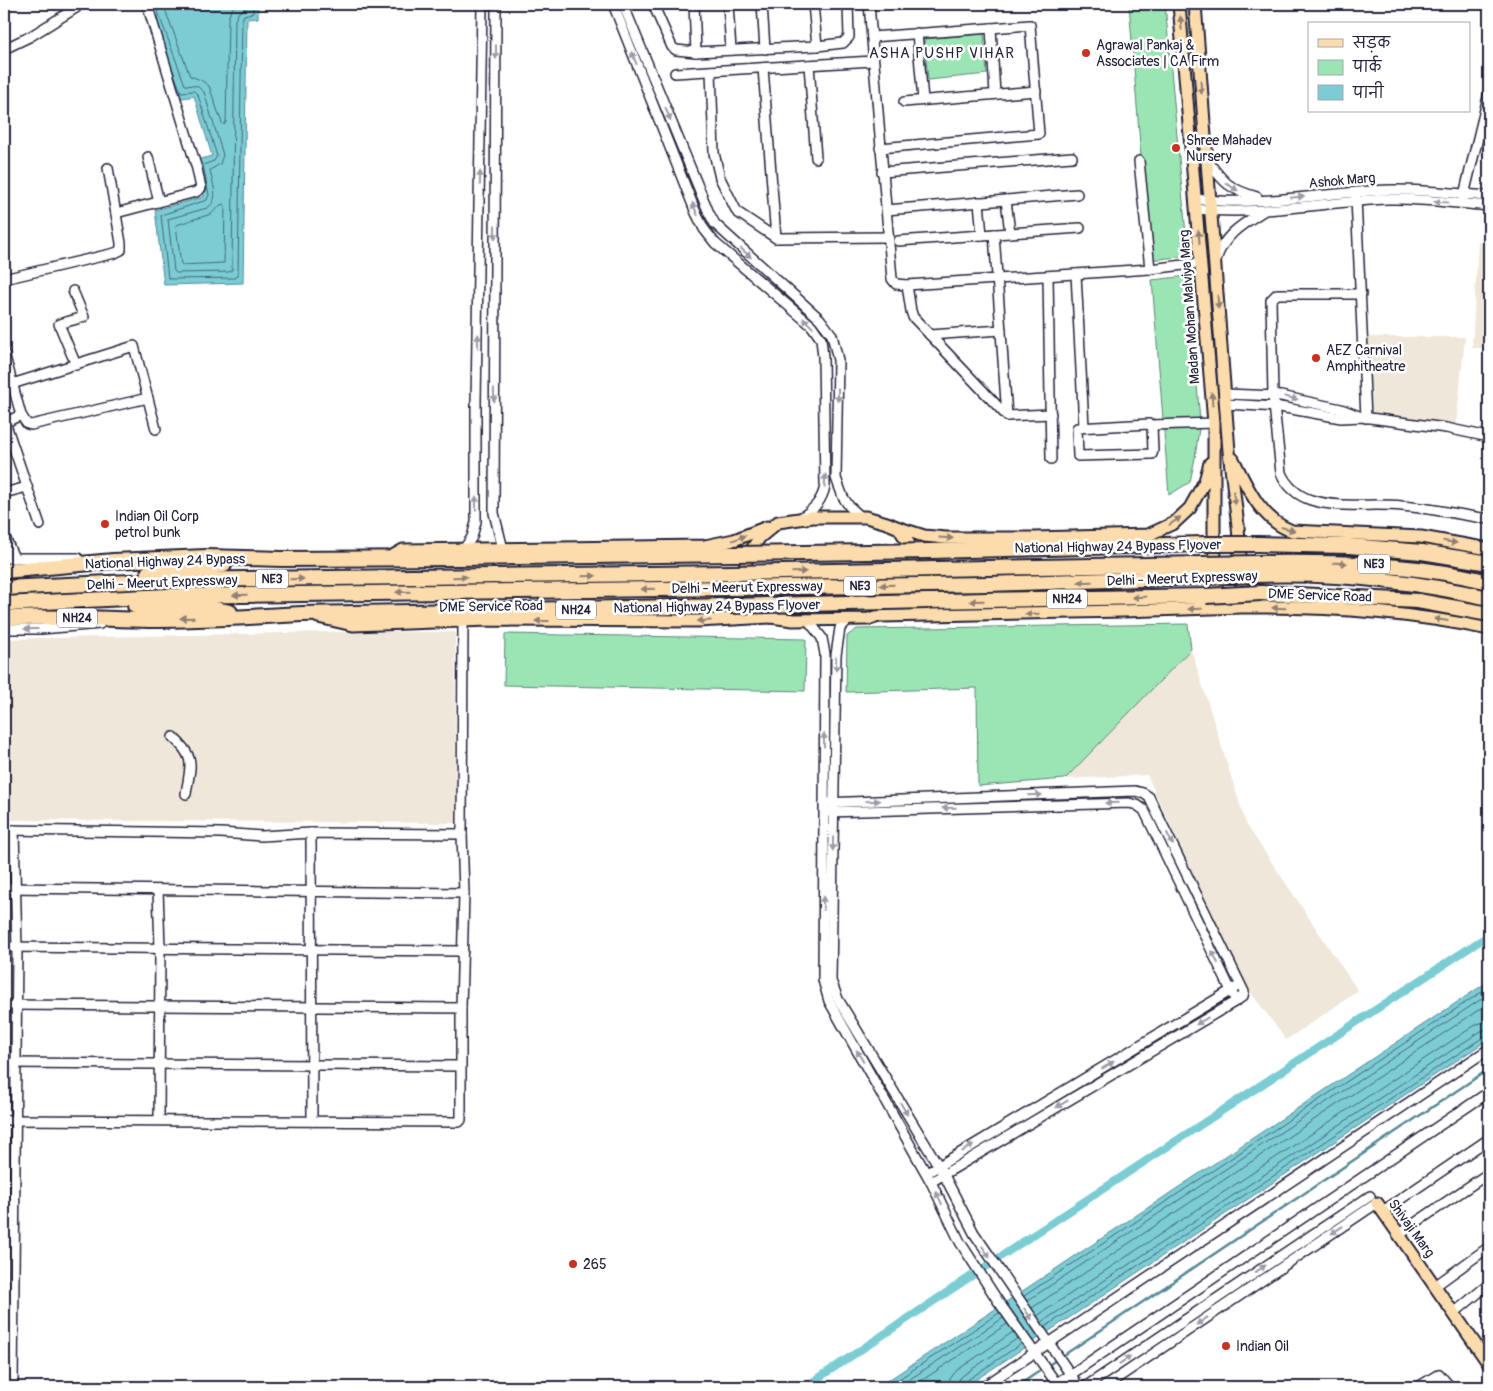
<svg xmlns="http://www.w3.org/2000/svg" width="1493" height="1391" font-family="Pangolin,'Playpen Sans Deva',sans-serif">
<rect width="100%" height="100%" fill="#fff"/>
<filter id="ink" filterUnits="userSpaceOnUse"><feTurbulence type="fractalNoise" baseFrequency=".02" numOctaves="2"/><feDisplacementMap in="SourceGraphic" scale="10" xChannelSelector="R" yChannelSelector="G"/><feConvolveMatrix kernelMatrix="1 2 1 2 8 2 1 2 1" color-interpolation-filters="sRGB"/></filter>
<g filter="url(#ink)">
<!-- built -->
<g fill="#efe7d9">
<polygon points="1478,242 1489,243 1489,348 1472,348"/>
<polygon points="1365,337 1465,337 1456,425 1377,415 1370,408"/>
<polygon points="330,632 455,632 456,823 4,820 4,639"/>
<polygon points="1191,649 1246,824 1358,991 1286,1040 1244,983 1147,775 1065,779"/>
</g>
<!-- green -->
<g fill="#9be5b4" stroke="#5e8478">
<polygon points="1129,4 1165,4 1188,256 1149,260"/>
<polygon points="984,34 987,74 928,80 924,39"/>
<polygon points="1188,276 1200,421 1195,458 1190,482 1169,495 1152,280"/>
<polygon points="1188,624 1191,649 1065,779 978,786 977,688 846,692 847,636 857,629"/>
<polygon points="505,634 806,639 805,691 504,685"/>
</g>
<!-- water -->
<g fill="#7bccd4" stroke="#578897">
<polygon points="144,4 258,4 258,18 247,19 243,283 164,285 155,210 204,197 197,160 212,156 194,96 178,99"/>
<polygon points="1489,981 1489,1039 965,1387 878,1387"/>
</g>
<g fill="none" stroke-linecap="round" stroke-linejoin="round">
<!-- shore -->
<g stroke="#466678" stroke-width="1">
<path d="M 155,4 L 185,85 L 197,86 L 204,92 L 223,155 L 220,164 L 210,170 C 212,183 221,200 207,208 L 168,219 L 174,271 L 176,273 L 229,272 L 232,270 L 235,20 L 239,12 L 246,8 L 247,4"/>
<polyline points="163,4 190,76 201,80 209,86 222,123 224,125 226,122 228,19 231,10 237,4"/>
<polyline points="172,68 181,92 194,91 198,95 217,156 214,161 203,165 209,195 207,200 161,215 168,278 171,279 236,278 238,275 242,20 244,15 253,13 253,4"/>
<polygon points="221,205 224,204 225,206 224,263 181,265 176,225 211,214"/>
<polyline points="1024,1296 1489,987"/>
<polyline points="1027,1301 1489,994"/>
<polyline points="1032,1308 1489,1003"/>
<polyline points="1037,1316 1477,1024 1489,1021"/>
<polyline points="1042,1322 1481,1031 1489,1029"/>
<polyline points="1045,1327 1485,1036 1489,1035"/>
<polyline points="887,1387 999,1313"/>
<polyline points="898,1387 1003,1318"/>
<polyline points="912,1387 1007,1324"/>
<polyline points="949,1387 950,1379 956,1371 1013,1332"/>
<polyline points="957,1387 958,1381 962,1376 1018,1338"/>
<polyline points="963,1387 966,1381 1021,1344"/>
</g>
<!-- stream -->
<g stroke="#578897" stroke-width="2.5">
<polyline points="1061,1357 1489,1069"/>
<polyline points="1016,1387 1056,1360"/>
</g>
<!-- canal -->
<polyline stroke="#7bccd4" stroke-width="8" points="805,1387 1018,1245 1489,935"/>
<!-- minor casing -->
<g stroke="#22223b" stroke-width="12">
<g id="minor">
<polyline points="496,4 494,513 503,549"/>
<path d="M 613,4 L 696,213 L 704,229 L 715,243 L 812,326 L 821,339 L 823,357 L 825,486 C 822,501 814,509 802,517"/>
<polyline points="623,4 709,213 715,224 820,319 832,335 838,360 836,478 843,497 849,506 861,517"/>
<polyline points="653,4 672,47 676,50 696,52 817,46 843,43 849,37 848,4"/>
<polyline points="694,4 696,52"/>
<polyline points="728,4 731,50"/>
<polyline points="762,4 765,49"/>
<polyline points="813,4 817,46"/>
<polyline points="869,4 892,279 896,284 907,285 1150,269 1201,263"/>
<polyline points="991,28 995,94"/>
<polyline points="917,33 923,100"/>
<polyline points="872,37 1030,25 1039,134 880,148"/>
<polyline points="4,49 31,36 76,8 78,4"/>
<polyline points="809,65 816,158"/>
<polyline points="763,68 776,238"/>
<polyline points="711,71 714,153 720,178 737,212 776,238 888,237"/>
<polyline points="675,73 873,61"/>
<polyline points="904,102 1036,91"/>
<polyline points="148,157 159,202"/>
<path d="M 1207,160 C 1224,183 1229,189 1257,197"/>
<polyline points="1139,161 1150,269"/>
<polyline points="882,172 1072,157"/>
<polyline points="1356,198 1366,418"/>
<path d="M 1196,199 C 1260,207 1326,192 1390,190 C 1423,189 1457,194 1489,196"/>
<polyline points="1463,199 1489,93"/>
<polyline points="1006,200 1010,233"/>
<polyline points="979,202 982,235"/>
<path d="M 1197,209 C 1260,216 1323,202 1387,199 C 1420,198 1456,203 1489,206"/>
<polyline points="886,210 1077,194"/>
<polyline points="116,213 196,192 201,188 197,169 147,4"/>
<polyline points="994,234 1007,416"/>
<polyline points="898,241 1080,228"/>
<path d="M 1216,260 C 1224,234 1243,224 1265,210"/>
<polyline points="1076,274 1084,427"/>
<polyline points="1048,276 1051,459"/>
<polyline points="4,279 115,253 121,250 121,243 108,168"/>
<polyline points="907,285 911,311 913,317 1007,416 1051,414"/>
<polyline points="73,291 84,317 59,324 76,365"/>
<path d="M 1361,294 L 1277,294 L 1271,300 L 1273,395 L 1281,473 C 1287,486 1296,495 1311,500 C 1340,509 1372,503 1402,506 C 1431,508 1460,515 1489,519"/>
<polyline points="930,335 1001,330"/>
<polyline points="4,353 21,415 27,424 31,425 148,398"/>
<polyline points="12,384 134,346 156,429"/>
<polyline points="1225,394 1281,396 1341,409 1359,416"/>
<polyline points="1225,404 1280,407 1341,418 1362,417 1446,428 1489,437"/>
<polyline points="21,415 6,422 6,425 40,525"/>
<polygon points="1149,424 1152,426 1153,451 1152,454 1078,456 1077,428"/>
<polyline points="1151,425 1214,423"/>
<polyline points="4,493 27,487"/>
<polyline points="4,535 14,558"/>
<polyline points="464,549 472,537 476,522 476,403 482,4"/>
<polyline points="4,558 78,558"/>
<polyline points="849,619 840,628 836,655 831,981 838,999 944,1175 974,1233 1079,1387"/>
<polyline points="808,620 822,638 825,654 823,980 829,1001 931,1182 960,1242 998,1301 1059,1387"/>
<polyline points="4,629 41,629 100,624"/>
<path d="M 173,737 C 197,759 190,765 186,794"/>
<polyline points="824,803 1135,791 1143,793 1149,797 1244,992 1243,996 1236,1001 931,1182"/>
<polyline points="828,812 1129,803 1137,805 1144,810 1236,1001"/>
<polyline points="4,830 221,833 262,836 311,833 462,834"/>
<polyline points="311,833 312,1121"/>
<polyline points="4,888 464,893"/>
<polyline points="158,890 160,948 159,1120"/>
<polyline points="4,947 463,951"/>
<polyline points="4,1005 461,1008"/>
<polyline points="4,1063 460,1066"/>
<polyline points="4,1120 459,1122 461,1120 461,1008 464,893 462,834 463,621"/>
<polyline points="927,1173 1235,988"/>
<polyline points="1383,1211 1489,1139"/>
<polyline points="1399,1234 1489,1173"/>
<polyline points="1435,1286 1489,1247"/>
<polyline points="1454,1313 1489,1284"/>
<polyline points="13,1387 17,947 14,830"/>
<polyline points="983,1387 1489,1049"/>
<polyline points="1049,1387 1070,1375 1489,1092"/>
<polyline points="1085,1387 1370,1196"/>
<polyline points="1104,1387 1377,1203"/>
<polyline points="1418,1387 1439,1374 1450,1387"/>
</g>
</g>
<!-- major casing -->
<g stroke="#22223b" stroke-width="15">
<g id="major">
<polyline points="1179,4 1214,423 1214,535 1217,604"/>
<polyline points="1195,4 1229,451 1238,526 1243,602"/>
<path d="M 1233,459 C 1247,487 1261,520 1292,531 L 1421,537 L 1489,549"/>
<polygon points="813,517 866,517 887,523 899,528 912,549 915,575 905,600 892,612 869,619 793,620 771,617 760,612 749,599 745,581 746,559 759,538 778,522"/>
<polyline points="899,528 924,536 946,538 1034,538 1148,535 1174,523 1190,508 1205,481 1210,463"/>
<polyline points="387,559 403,550 705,546 734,540 767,527"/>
<path d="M 879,616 C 961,615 1043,613 1124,611 C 1163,610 1202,608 1241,607 C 1323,606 1410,612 1489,629"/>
<polyline points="318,617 353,625 489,620 698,621 771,617"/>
<polyline points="1377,1203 1489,1364"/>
</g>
</g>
<!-- highway casing -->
<g stroke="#22223b" stroke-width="18">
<g id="highway">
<polyline points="1258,544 1349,546 1422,552 1489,563"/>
<polyline points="931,551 1203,544"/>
<path d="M 1257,563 C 1335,562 1413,563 1489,582"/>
<polyline points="988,568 1202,564"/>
<polyline points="4,571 113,561 206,557 282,559 458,558 734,554"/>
<polyline points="148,573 224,565"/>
<path d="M 1257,575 C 1335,572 1413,581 1489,598"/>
<polyline points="988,584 1203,577"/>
<polyline points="4,588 172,580 732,573"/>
<polyline points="1261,593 1418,601 1489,614"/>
<polyline points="928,601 1206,596"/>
<polyline points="4,604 167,596 732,588"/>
<polyline points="135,606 211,608 230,612"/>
<path d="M 4,618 C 52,616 101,619 149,620 C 200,620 251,617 302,614 L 730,606"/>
</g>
</g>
<!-- minor -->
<use href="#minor" stroke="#fff" stroke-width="9"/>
<!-- major -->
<use href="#major" stroke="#fcdcac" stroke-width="11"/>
<!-- highway -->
<use href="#highway" stroke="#fcdcac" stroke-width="14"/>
<!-- highway-bridge casing -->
<g stroke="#22223b" stroke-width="18" stroke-linecap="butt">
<g id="highway-bridge">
<polyline points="1203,544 1258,544"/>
<polyline points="734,554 931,551"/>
<polyline points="1202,564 1257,563"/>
<polyline points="732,573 988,568"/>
<polyline points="1203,577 1257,575"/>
<polyline points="732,588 988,584"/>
<polyline points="1206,596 1261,593"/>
<polyline points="730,606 928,601"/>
</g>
</g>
<!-- highway-bridge -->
<use href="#highway-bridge" stroke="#fcdcac" stroke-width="14"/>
</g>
<!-- one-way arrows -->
<defs><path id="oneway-solid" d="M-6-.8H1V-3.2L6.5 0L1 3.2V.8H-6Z" transform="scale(1.25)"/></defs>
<g fill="#8f7f74">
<use href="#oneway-solid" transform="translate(1181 23) rotate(-95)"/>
<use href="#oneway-solid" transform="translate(1201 87) rotate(86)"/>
<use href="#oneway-solid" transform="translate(1199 237) rotate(-95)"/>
<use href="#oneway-solid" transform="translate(1218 302) rotate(86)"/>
<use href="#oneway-solid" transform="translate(1212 399) rotate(-94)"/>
<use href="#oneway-solid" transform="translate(1234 498) rotate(83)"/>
<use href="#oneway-solid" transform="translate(1175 521) rotate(-35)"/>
<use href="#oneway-solid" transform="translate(1288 529) rotate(16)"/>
<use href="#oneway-solid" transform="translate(739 538) rotate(-20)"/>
<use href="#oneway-solid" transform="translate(946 538) rotate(3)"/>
<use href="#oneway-solid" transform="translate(1450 542) rotate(9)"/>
<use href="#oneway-solid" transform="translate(1340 563) rotate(1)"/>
<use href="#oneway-solid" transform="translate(799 572) rotate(-1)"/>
<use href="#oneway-solid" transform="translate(589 576) rotate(-1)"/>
<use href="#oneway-solid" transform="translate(460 577) rotate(-1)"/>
<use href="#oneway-solid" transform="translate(297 579) rotate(-1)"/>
<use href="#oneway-solid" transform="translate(1085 582) rotate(178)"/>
<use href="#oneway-solid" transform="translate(887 585) rotate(179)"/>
<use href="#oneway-solid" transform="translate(648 589) rotate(179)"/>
<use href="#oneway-solid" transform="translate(403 592) rotate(179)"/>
<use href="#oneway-solid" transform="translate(240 595) rotate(179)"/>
<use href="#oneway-solid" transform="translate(1139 597) rotate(179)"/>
<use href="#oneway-solid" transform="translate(977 601) rotate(179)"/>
<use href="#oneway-solid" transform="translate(1279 608) rotate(-179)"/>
<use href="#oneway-solid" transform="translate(1195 609) rotate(178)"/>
<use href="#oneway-solid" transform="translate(1032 614) rotate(179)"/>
<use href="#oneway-solid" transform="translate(187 618) rotate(178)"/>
<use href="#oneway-solid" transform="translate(1441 620) rotate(-172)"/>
<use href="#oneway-solid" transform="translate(542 621) rotate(-180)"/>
<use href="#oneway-solid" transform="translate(704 621) rotate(177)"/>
</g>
<g fill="#9c9ca7">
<use href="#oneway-solid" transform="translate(496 52) rotate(90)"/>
<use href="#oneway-solid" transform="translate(634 58) rotate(-112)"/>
<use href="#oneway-solid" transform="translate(668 114) rotate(68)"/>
<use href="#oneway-solid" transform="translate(480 178) rotate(-89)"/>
<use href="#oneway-solid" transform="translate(1232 187) rotate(31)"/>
<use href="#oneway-solid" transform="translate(1297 197) rotate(-5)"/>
<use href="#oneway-solid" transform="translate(1441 202) rotate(-176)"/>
<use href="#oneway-solid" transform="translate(695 209) rotate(-113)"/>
<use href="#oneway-solid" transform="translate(495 232) rotate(90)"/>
<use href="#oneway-solid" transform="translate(746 253) rotate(42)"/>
<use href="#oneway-solid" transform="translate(808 323) rotate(-135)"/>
<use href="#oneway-solid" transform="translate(478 341) rotate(-89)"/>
<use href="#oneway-solid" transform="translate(494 395) rotate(89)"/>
<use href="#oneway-solid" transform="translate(838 395) rotate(90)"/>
<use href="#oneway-solid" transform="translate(1291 398) rotate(13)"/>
<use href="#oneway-solid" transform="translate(825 481) rotate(-86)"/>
<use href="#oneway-solid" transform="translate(476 503) rotate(-90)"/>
<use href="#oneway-solid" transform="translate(31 629) rotate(-180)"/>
<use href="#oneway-solid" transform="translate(836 664) rotate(91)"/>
<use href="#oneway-solid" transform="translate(824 740) rotate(-90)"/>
<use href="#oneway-solid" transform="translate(1035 795) rotate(-2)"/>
<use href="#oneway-solid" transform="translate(873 801) rotate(-2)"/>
<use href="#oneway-solid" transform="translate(1112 803) rotate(178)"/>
<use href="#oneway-solid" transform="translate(949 808) rotate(178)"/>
<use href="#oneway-solid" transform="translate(1170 839) rotate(64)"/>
<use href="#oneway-solid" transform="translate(833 844) rotate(91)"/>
<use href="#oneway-solid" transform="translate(823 903) rotate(-90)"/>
<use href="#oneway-solid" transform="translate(1215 957) rotate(-116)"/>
<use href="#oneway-solid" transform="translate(1202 1021) rotate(149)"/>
<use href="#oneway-solid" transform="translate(860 1056) rotate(-120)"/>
<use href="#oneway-solid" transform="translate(1108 1065) rotate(-31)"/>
<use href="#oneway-solid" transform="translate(1062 1104) rotate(149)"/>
<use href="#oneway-solid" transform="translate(904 1109) rotate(59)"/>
<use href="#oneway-solid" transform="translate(968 1148) rotate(-31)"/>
<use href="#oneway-solid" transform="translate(939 1198) rotate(-116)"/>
<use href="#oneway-solid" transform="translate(1337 1230) rotate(146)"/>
<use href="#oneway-solid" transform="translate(986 1252) rotate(56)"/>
<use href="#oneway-solid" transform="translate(1260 1269) rotate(-34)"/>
<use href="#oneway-solid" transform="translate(1028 1314) rotate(56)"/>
<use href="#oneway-solid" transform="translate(1202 1321) rotate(146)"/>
<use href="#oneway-solid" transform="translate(1125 1360) rotate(-34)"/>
</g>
</g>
<!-- markers -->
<g fill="#c8321e" stroke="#fff" stroke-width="2">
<circle cx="1086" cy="53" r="5"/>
<circle cx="1176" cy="148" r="5"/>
<circle cx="1316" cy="358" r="5"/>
<circle cx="105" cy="524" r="5"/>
<circle cx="573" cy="1264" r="5"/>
<circle cx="1226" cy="1346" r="5"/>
</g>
<g text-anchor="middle" stroke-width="5" stroke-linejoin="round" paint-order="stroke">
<!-- shield labels -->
<g fill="#fff" stroke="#646476" stroke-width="1">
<rect x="1358" y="554.5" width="32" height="19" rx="4"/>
<rect x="256" y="569.5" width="32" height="19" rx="4"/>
<rect x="844" y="576.5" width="32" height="19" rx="4"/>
<rect x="1047" y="589.5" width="40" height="19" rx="4"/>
<rect x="556" y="600.5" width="40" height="19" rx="4"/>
<rect x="57" y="608.5" width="40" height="19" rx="4"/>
</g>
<g font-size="12" font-weight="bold" fill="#22223b">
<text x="1374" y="568">NE3</text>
<text x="272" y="583">NE3</text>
<text x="860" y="590">NE3</text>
<text x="1067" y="603">NH24</text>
<text x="576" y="614">NH24</text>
<text x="77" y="622">NH24</text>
</g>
<!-- poi labels -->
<g font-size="14" fill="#22223b" stroke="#fff" text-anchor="start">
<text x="1096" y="50">Agrawal Pankaj &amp;<tspan x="1096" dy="16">Associates | CA Firm</tspan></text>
<text x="1186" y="145">Shree Mahadev<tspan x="1186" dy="16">Nursery</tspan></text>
<text x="1326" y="355">AEZ Carnival<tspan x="1326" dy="16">Amphitheatre</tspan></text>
<text x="115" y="521">Indian Oil Corp<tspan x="115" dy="16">petrol bunk</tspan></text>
<text x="583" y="1269">265</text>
<text x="1236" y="1351">Indian Oil</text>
</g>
<!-- street labels -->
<g font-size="14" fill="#22223b" stroke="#fff">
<text transform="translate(1342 180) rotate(-5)" y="5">Ashok Marg</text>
<text transform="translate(1189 307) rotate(-94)" y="5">Madan Mohan Malviya Marg</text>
<text transform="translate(1118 546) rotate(-1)" y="5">National Highway 24 Bypass Flyover</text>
<text transform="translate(165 561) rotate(-2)" y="5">National Highway 24 Bypass</text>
<text transform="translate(1182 578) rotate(-2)" y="5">Delhi - Meerut Expressway</text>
<text transform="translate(162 582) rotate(-2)" y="5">Delhi - Meerut Expressway</text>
<text transform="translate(747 587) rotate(-1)" y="5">Delhi - Meerut Expressway</text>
<text transform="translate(1320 595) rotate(2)" y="5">DME Service Road</text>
<text transform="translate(491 606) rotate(-1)" y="5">DME Service Road</text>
<text transform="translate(717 606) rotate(-1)" y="5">National Highway 24 Bypass Flyover</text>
<text transform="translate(1412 1228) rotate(54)" y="5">Shivaji Marg</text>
</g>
<!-- neighbourhood labels -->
<g font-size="15" letter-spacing="1" fill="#22223b" stroke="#fff">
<text x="942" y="58">ASHA PUSHP VIHAR</text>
</g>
</g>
<!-- margin -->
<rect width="1493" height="1391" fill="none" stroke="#fff" stroke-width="20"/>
<rect x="10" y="10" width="1473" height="1371" fill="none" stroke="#22223b" stroke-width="2" filter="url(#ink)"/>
<!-- legend -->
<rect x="1308" y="22" width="162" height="90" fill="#ffffff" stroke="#a7a7b1"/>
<rect x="1318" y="39" width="25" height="8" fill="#fcdcac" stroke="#a7a7b1"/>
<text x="1353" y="48" font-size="15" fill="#22223b">सड़क</text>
<rect x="1318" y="60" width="25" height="15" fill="#9be5b4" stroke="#a7a7b1"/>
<text x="1353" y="72" font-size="15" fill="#22223b">पार्क</text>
<rect x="1318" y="85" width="25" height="15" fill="#7bccd4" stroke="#a7a7b1"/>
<text x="1353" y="98" font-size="15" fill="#22223b">पानी</text>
</svg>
